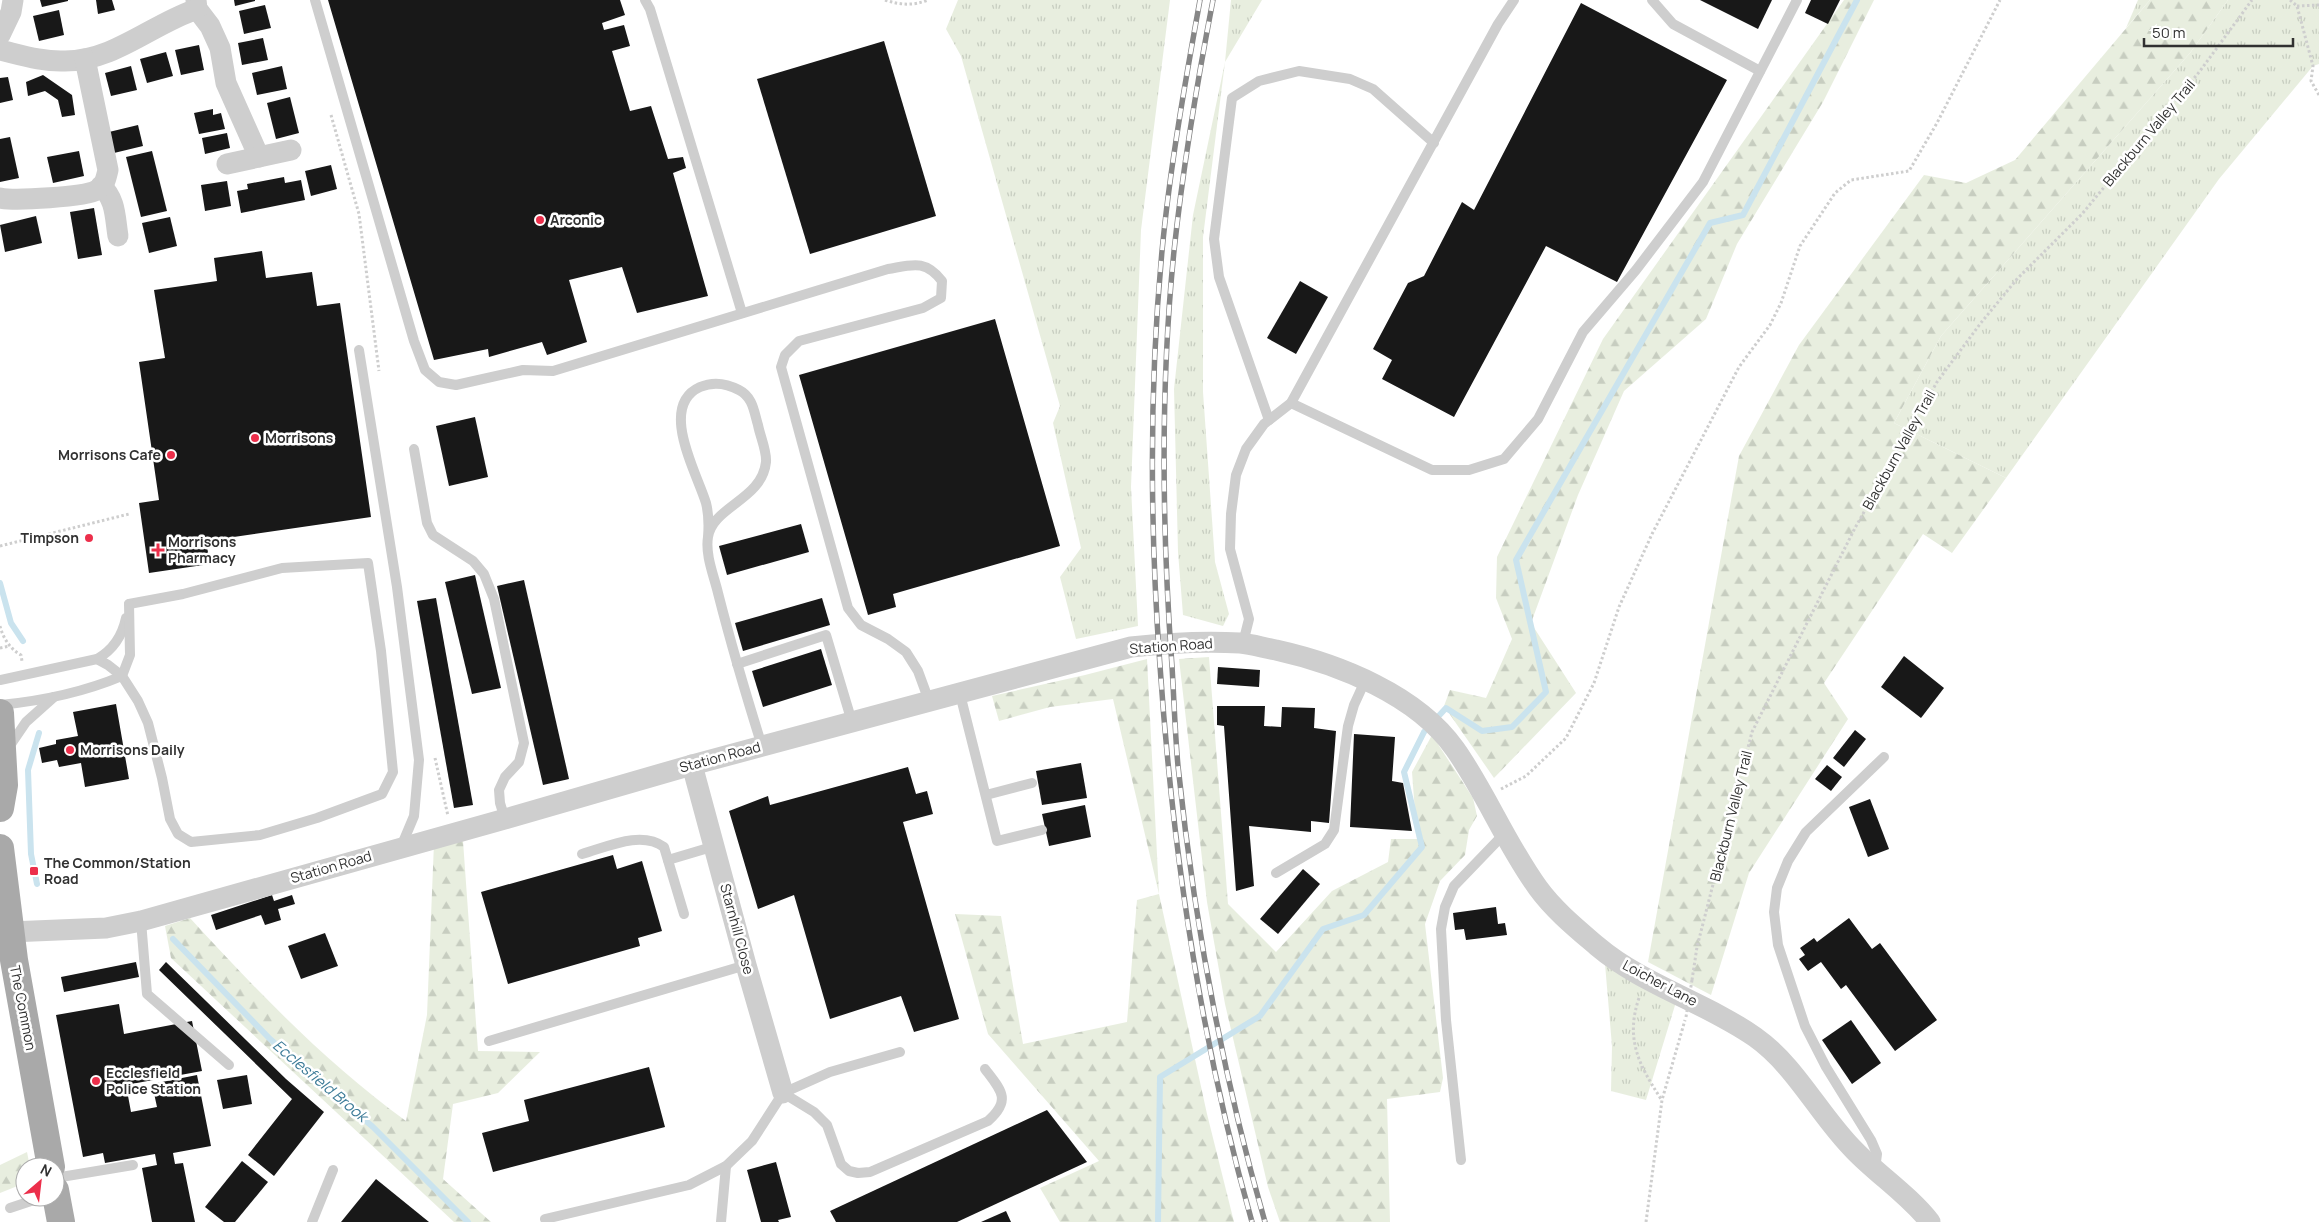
<svg xmlns="http://www.w3.org/2000/svg" width="2319" height="1222" font-family="Manrope,sans-serif">
<defs>
<pattern id="grass-tufts" width="24" height="20" patternUnits="userSpaceOnUse" patternTransform="scale(1.25)"><rect width="24" height="20" fill="#e8eedf"/><path d="M3 7l-1-3M5 7V3M7 7l1-3M15 17l-1-3M17 17v-4M19 17l1-3" fill="none" stroke="#c7cdc0"/></pattern>
<pattern id="forest-firs" width="22" height="20" patternUnits="userSpaceOnUse" patternTransform="scale(1.25)"><rect width="22" height="20" fill="#e8eedf"/><path d="M5 1l3.5 6h-7zM16 11l3.5 6h-7z" fill="#c7cdc0"/></pattern>
</defs>
<rect width="100%" height="100%" fill="#fff"/>
<!-- grass -->
<g fill="url(#grass-tufts)">
<polygon points="958,0 1170,0 1141,230 1131,487 1138,626 1076,639 1060,577 1081,548 1053,423 1060,406 961,56 946,29"/>
<polygon points="1231,0 1262,0 1225,62 1203,237 1203,392 1215,562 1229,614 1223,626 1183,615 1178,552 1174,389 1193,215 1225,62"/>
<polygon points="2138,0 2150,0 2126,28"/>
<polygon points="2228,0 2319,0 2319,64 2313,66 2219,179 2006,478 1894,423 1941,336 2190,53"/>
<polygon points="1605,964 1676,1002 1646,1100 1611,1091 1612,1046"/>
</g>
<!-- forest -->
<g fill="url(#forest-firs)">
<polygon points="1844,0 1874,0 1823,102 1737,244 1706,319 1624,391 1578,495 1531,623 1576,693 1494,778 1444,706 1450,690 1486,698 1512,639 1496,598 1497,557 1603,339"/>
<polygon points="2150,0 2228,0 2190,53 1941,336 1894,423 2006,478 1952,553 1923,534 1824,683 1848,719 1749,873 1711,995 1648,962 1739,456 1799,345 1924,175 1966,183 2015,160"/>
<polygon points="1209,657 1228,904 1276,952 1332,891 1388,862 1391,839 1417,839 1412,772 1432,735 1473,798 1477,816 1469,830 1465,855 1440,881 1425,924 1443,1078 1440,1092 1387,1099 1390,1222 1280,1222 1268,1187 1225,1004 1207,902 1179,659"/>
<polygon points="1147,659 1159,894 1207,1114 1234,1222 1060,1222 1040,1188 1099,1161 988,1034 955,914 1001,916 1023,1044 1127,1022 1137,900 1159,894 1113,699 1050,707 999,721 992,696 1085,675"/>
<path d="M 463,841 L 478,1051 L 540,1052 L 498,1093 L 453,1104 L 443,1179 L 491,1222 L 454,1222 L 171,958 L 165,926 L 190,918 C 257,991 326,1063 406,1121 L 427,1015 L 434,843 Z"/>
<polygon points="27,1152 30,1167 25,1167 25,1183 0,1193 0,1165"/>
</g>
<g fill="none" stroke-linecap="round" stroke-linejoin="round">
<!-- stream -->
<g stroke="#cae3ee" stroke-width="6">
<polyline points="0,583 11,623 23,641"/>
<polyline points="37,884 31,854 28,770 39,733"/>
<polyline points="173,939 270,1039 373,1127 468,1222"/>
<polyline points="1158,1222 1160,1077 1260,1016 1323,929 1364,915 1422,847 1404,772 1424,732 1446,708 1482,731 1512,727 1546,692 1516,560 1710,223 1743,215 1857,0"/>
</g>
</g>
<!-- building -->
<g fill="#181818">
<polygon points="40,0 68,0 68,1 42,7"/>
<polygon points="96,0 112,0 115,10 98,14"/>
<polygon points="234,0 255,0 255,1 235,6"/>
<polygon points="328,0 620,0 625,15 602,23 604,30 624,25 630,46 612,51 630,111 651,106 668,159 683,157 686,168 673,173 708,296 637,313 622,267 569,280 587,342 547,355 542,342 489,357 488,349 434,360"/>
<polygon points="1700,0 1772,0 1758,29"/>
<polygon points="1811,0 1840,0 1828,24 1805,13"/>
<polygon points="1581,3 1727,80 1617,282 1546,246 1454,417 1382,379 1392,360 1373,349 1408,283 1424,276 1462,202 1474,210"/>
<polygon points="265,5 271,28 244,34 239,11"/>
<polygon points="59,10 64,35 39,41 33,16"/>
<polygon points="263,38 268,60 242,65 238,43"/>
<polygon points="884,41 936,216 810,254 757,79"/>
<polygon points="199,45 204,70 181,75 175,50"/>
<polygon points="166,52 173,76 147,83 140,59"/>
<polygon points="131,66 137,90 111,96 105,73"/>
<polygon points="282,66 287,89 257,95 252,73"/>
<polygon points="43,75 72,95 75,115 62,117 58,100 45,91 28,96 26,82"/>
<polygon points="8,77 13,100 0,103 0,78"/>
<polygon points="290,97 299,133 276,139 267,103"/>
<polygon points="213,109 213,115 221,113 225,129 199,134 194,113"/>
<polygon points="138,125 143,146 114,153 109,132"/>
<polygon points="227,133 230,148 205,154 202,138"/>
<polygon points="10,137 19,178 0,182 0,139"/>
<polygon points="79,151 84,176 53,183 47,157"/>
<polygon points="152,151 167,211 141,217 126,157"/>
<polygon points="331,165 337,189 311,196 305,171"/>
<polygon points="284,177 285,183 301,180 305,200 241,213 237,191 248,189 247,184"/>
<polygon points="227,181 231,206 205,211 201,185"/>
<polygon points="94,208 102,255 78,259 70,212"/>
<polygon points="36,216 42,243 5,252 0,225"/>
<polygon points="170,217 177,246 149,253 142,223"/>
<polygon points="262,251 266,278 312,272 317,306 340,303 371,517 206,541 210,564 149,573 139,503 159,500 139,362 165,358 154,290 217,281 214,258"/>
<polygon points="1300,281 1328,297 1296,354 1267,338"/>
<polygon points="995,319 1060,546 893,594 896,607 868,615 799,375"/>
<polygon points="475,417 488,477 449,486 436,426"/>
<polygon points="801,524 809,552 727,575 719,546"/>
<polygon points="475,575 501,688 472,694 445,582"/>
<polygon points="524,580 569,779 543,785 497,586"/>
<polygon points="436,598 473,805 454,808 417,601"/>
<polygon points="822,598 830,625 743,651 735,623"/>
<polygon points="821,649 832,685 763,707 752,671"/>
<polygon points="1904,656 1944,688 1921,718 1881,687"/>
<polygon points="1218,667 1260,670 1259,687 1217,684"/>
<polygon points="116,704 129,779 85,787 81,763 59,767 57,760 42,763 39,748 56,744 56,740 78,736 73,712"/>
<polygon points="1217,706 1265,706 1264,726 1281,727 1282,707 1315,708 1314,728 1336,731 1329,823 1311,821 1311,832 1249,826 1254,886 1236,891 1224,726 1217,725"/>
<polygon points="1855,730 1866,739 1844,767 1833,758"/>
<polygon points="1354,734 1395,737 1392,781 1403,783 1412,831 1350,827"/>
<polygon points="1081,763 1087,798 1042,805 1036,771"/>
<polygon points="1827,765 1842,777 1831,791 1815,779"/>
<polygon points="908,767 916,794 927,791 933,814 903,822 959,1019 914,1032 901,996 830,1019 794,895 758,909 729,811 768,796 770,805"/>
<polygon points="1870,799 1889,849 1868,857 1849,807"/>
<polygon points="1085,805 1091,837 1049,846 1042,814"/>
<polygon points="613,855 617,869 642,861 662,931 638,938 640,946 508,984 481,892"/>
<polygon points="1303,869 1320,884 1278,934 1260,919"/>
<polygon points="272,895 274,901 292,895 295,904 278,909 281,920 265,925 261,915 216,930 211,915"/>
<polygon points="1496,907 1498,924 1505,923 1507,935 1466,940 1464,929 1455,930 1453,913"/>
<polygon points="1849,918 1872,949 1880,943 1937,1020 1895,1051 1846,985 1841,989 1821,962 1808,971 1799,959 1805,955 1800,948 1814,938 1817,942"/>
<polygon points="325,933 338,966 301,979 288,946"/>
<polygon points="136,962 139,977 64,992 61,977"/>
<polygon points="166,962 286,1079 324,1112 274,1176 248,1155 292,1099 159,970"/>
<polygon points="119,1004 124,1034 192,1021 202,1071 126,1085 131,1112 157,1107 152,1084 197,1075 211,1146 173,1153 175,1164 183,1163 195,1222 152,1222 142,1168 157,1165 155,1154 105,1163 103,1153 83,1157 56,1015"/>
<polygon points="1851,1020 1881,1063 1852,1084 1822,1040"/>
<polygon points="649,1067 665,1127 493,1172 482,1133 529,1121 524,1100"/>
<polygon points="247,1075 252,1104 223,1109 217,1080"/>
<polygon points="1047,1110 1087,1162 957,1222 836,1222 830,1211"/>
<polygon points="242,1161 268,1182 235,1222 224,1222 205,1207"/>
<polygon points="776,1162 791,1217 778,1220 779,1222 761,1222 747,1170"/>
<polygon points="376,1179 429,1222 341,1222"/>
<polygon points="1006,1211 1011,1222 981,1222"/>
</g>
<g fill="none" stroke-linecap="round" stroke-linejoin="round">
<!-- path -->
<g stroke="#cecece" stroke-width="3" stroke-dasharray="2.5 2.5" stroke-linecap="butt">
<path d="M 885,0 C 900,5 913,6 928,0"/>
<polyline points="2290,0 2297,6 2313,66 2311,81 2319,95"/>
<polyline points="2297,6 2319,5"/>
<polyline points="331,115 359,214 379,371"/>
<polyline points="0,546 129,514"/>
<path d="M 0,626 C 3,638 10,649 21,655 L 22,661"/>
<polyline points="0,648 10,646"/>
<polyline points="435,758 448,816"/>
<polyline points="1501,789 1526,776 1566,738 1594,683 1619,607 1652,534 1739,367 1770,325 1781,303 1800,246 1835,193 1851,180 1909,171 1937,123 2000,0"/>
<polyline points="1692,980 1697,947 1752,732 1855,528 1937,382 1980,324 2017,279 2082,214 2200,71 2252,0"/>
<path d="M 1639,998 C 1625,1039 1639,1065 1661,1099"/>
<polyline points="1646,1222 1662,1100 1685,1020"/>
</g>
<!-- service -->
<g stroke="#cecece" stroke-width="10">
<path d="M 315,0 L 414,341 L 425,370 L 439,382 L 456,385 L 523,370 L 553,371 L 888,269 C 912,265 925,259 942,281 L 941,298 L 923,308 L 799,341 L 785,355 L 781,367 L 848,608 L 861,625 L 888,639 L 906,652 L 918,671 L 929,701"/>
<polyline points="645,0 650,9 742,313"/>
<polyline points="1652,0 1673,24 1760,71"/>
<polyline points="359,350 397,587 419,760 414,816 401,847"/>
<polyline points="1291,403 1432,470 1469,470 1504,459 1538,419 1583,332 1636,270 1703,182 1797,0"/>
<polyline points="1269,420 1219,277 1214,239 1232,98 1259,81 1299,71 1350,79 1373,89 1434,143"/>
<polyline points="414,449 427,523 433,535 473,561 484,574 494,599 524,743 519,762 505,777 499,790 500,803 505,819"/>
<path d="M 708,537 C 709,525 709,515 706,503 C 697,473 658,406 700,387 C 714,381 726,383 739,390 C 753,397 754,412 758,425 C 760,436 767,451 766,462 C 762,500 713,506 708,537 C 705,555 714,576 718,593 C 731,644 746,695 762,746"/>
<polyline points="1243,643 1249,619 1230,549 1231,514 1236,475 1246,449 1264,424 1291,403 1498,24 1514,0"/>
<polyline points="97,659 108,665 122,676 138,701 148,723 162,778 170,819 178,834 191,842 260,835 317,818 382,794 393,772 381,651 368,563 282,568 183,594 129,604"/>
<polyline points="737,664 826,635 852,722"/>
<path d="M 0,680 L 97,659 C 113,650 122,637 126,618"/>
<polyline points="960,694 997,841 1042,830"/>
<path d="M 0,705 C 41,701 84,692 122,676 L 130,655 L 129,604"/>
<polyline points="9,747 26,722 54,697"/>
<polyline points="986,795 1032,783"/>
<path d="M 582,854 C 607,847 641,830 664,847 L 684,914"/>
<polyline points="668,860 715,846"/>
<polyline points="1276,873 1325,844 1334,830 1348,726 1354,705 1365,681"/>
<polyline points="141,921 147,994 229,1065"/>
<polyline points="489,1041 746,965"/>
<path d="M 783,1093 L 814,1112 L 827,1125 L 841,1164 L 849,1171 L 858,1173 L 870,1172 L 988,1121 C 1012,1100 1001,1090 985,1069"/>
<polyline points="1461,1160 1446,1020 1441,929 1445,907 1454,886 1505,833"/>
<polyline points="1875,1169 1877,1154 1871,1140 1826,1067 1805,1026 1778,945 1774,912 1777,888 1788,861 1806,832 1884,757"/>
<polyline points="55,1178 133,1165"/>
<polyline points="10,1208 43,1197"/>
<polyline points="545,1219 689,1185 726,1166 752,1141 783,1093 830,1072 900,1052"/>
<polyline points="312,1222 333,1170"/>
<polyline points="721,1222 726,1166"/>
</g>
<!-- minor -->
<g stroke="#cecece" stroke-width="21">
<polyline points="196,0 197,9 210,26 220,48 226,83 259,157"/>
<polyline points="0,35 11,12 13,0"/>
<path d="M 0,50 C 21,55 43,62 65,61 C 114,61 152,24 197,9"/>
<polyline points="227,164 291,150"/>
<path d="M 101,186 C 116,199 115,218 118,236"/>
<path d="M 0,198 C 15,201 85,197 97,190 C 105,186 106,178 108,170 L 85,59"/>
<polyline points="692,765 746,965 783,1093"/>
<path d="M 10,932 L 106,928 L 141,921 L 505,819 L 692,765 L 1131,647 C 1167,643 1204,641 1240,643 C 1252,644 1264,648 1276,650 C 1339,664 1417,695 1455,749 C 1486,793 1506,844 1538,888 C 1554,910 1576,928 1597,946 C 1643,985 1705,1002 1755,1037 C 1796,1066 1819,1115 1854,1150 C 1878,1175 1909,1195 1930,1222"/>
</g>
<!-- primary -->
<g stroke="#a9a9a9" stroke-width="28">
<polyline points="0,713 4,785 0,808"/>
<polyline points="0,848 14,960 51,1167"/>
<polyline points="55,1190 61,1222"/>
</g>
<!-- rail casing -->
<g stroke="#868686" stroke-width="5.5">
<g id="rail">
<path d="M 1200,0 C 1185,83 1170,167 1162,251 C 1149,389 1150,529 1160,666 C 1173,856 1200,1039 1252,1222"/>
<path d="M 1213,0 C 1197,83 1183,167 1174,251 C 1160,389 1162,529 1172,666 C 1174,699 1175,733 1178,766 C 1194,920 1222,1073 1265,1222"/>
</g>
</g>
<!-- rail -->
<use href="#rail" stroke="#fff" stroke-width="4" stroke-dasharray="11" stroke-linecap="butt"/>
<!-- path-bridge -->
<polyline stroke="#cecece" stroke-width="3" stroke-dasharray="2.5 2.5" stroke-linecap="butt" points="1686,1017 1692,980"/>
</g>
<!-- markers -->
<g fill="#ec2f4b" stroke="#fff" stroke-width="2">
<circle cx="540" cy="220" r="5"/>
<circle cx="255" cy="438" r="5"/>
<circle cx="171" cy="455" r="5"/>
<circle cx="89" cy="538" r="5"/>
<path d="M155.5 542.5h5v5h5v5h-5v5h-5v-5h-5v-5h5z"/>
<circle cx="70" cy="750" r="5"/>
<rect x="29" y="866" width="10" height="10" rx="2.5"/>
<circle cx="96" cy="1081" r="5"/>
</g>
<g text-anchor="middle" stroke-width="5" stroke-linejoin="round" paint-order="stroke">
<!-- street labels -->
<g font-size="14" fill="#313131" stroke="#fff">
<text transform="translate(2149 133) rotate(-50)" y="5">Blackburn Valley Trail</text>
<text transform="translate(1899 450) rotate(-61)" y="5">Blackburn Valley Trail</text>
<text transform="translate(1171 646) rotate(-4)" y="5">Station Road</text>
<text transform="translate(720 757) rotate(-15)" y="5">Station Road</text>
<text transform="translate(1731 816) rotate(-76)" y="5">Blackburn Valley Trail</text>
<text transform="translate(331 867) rotate(-16)" y="5">Station Road</text>
<text transform="translate(737 929) rotate(75)" y="5">Starnhill Close</text>
<text transform="translate(1660 983) rotate(28)" y="5">Loicher Lane</text>
<text transform="translate(23 1008) rotate(79)" y="5">The Common</text>
</g>
<!-- poi labels -->
<g font-size="14" font-weight="bold" fill="#313131" stroke="#fff" text-anchor="start">
<text x="550" y="225">Arconic</text>
<text x="265" y="443">Morrisons</text>
<text x="161" y="460" text-anchor="end">Morrisons Cafe</text>
<text x="79" y="543" text-anchor="end">Timpson</text>
<text x="168" y="547">Morrisons<tspan x="168" dy="16">Pharmacy</tspan></text>
<text x="80" y="755">Morrisons Daily</text>
<text x="44" y="868">The Common/Station<tspan x="44" dy="16">Road</tspan></text>
<text x="106" y="1078">Ecclesfield<tspan x="106" dy="16">Police Station</tspan></text>
</g>
<!-- water labels -->
<g font-size="15" font-style="italic" fill="#3b7a97" stroke="#fff">
<text transform="translate(320 1081) rotate(40)" y="5">Ecclesfield Brook</text>
</g>
</g>
<!-- north arrow -->
<g transform="translate(40 1182) rotate(28)"><circle r="24" fill="#ffffff" stroke="#adadad"/>
<path d="M0-4L9 19L0 12L-9 19Z" fill="#ec2f4b"/>
<text y="-8" font-size="14" font-weight="bold" text-anchor="middle" fill="#313131">N</text>
</g>
<!-- scale -->
<path d="M2144 38v8h149v-8" fill="none" stroke="#313131" stroke-width="2.5"/>
<text x="2152" y="38" font-size="15" fill="#313131" stroke="#ffffff" stroke-width="4" paint-order="stroke">50 m</text>
</svg>
